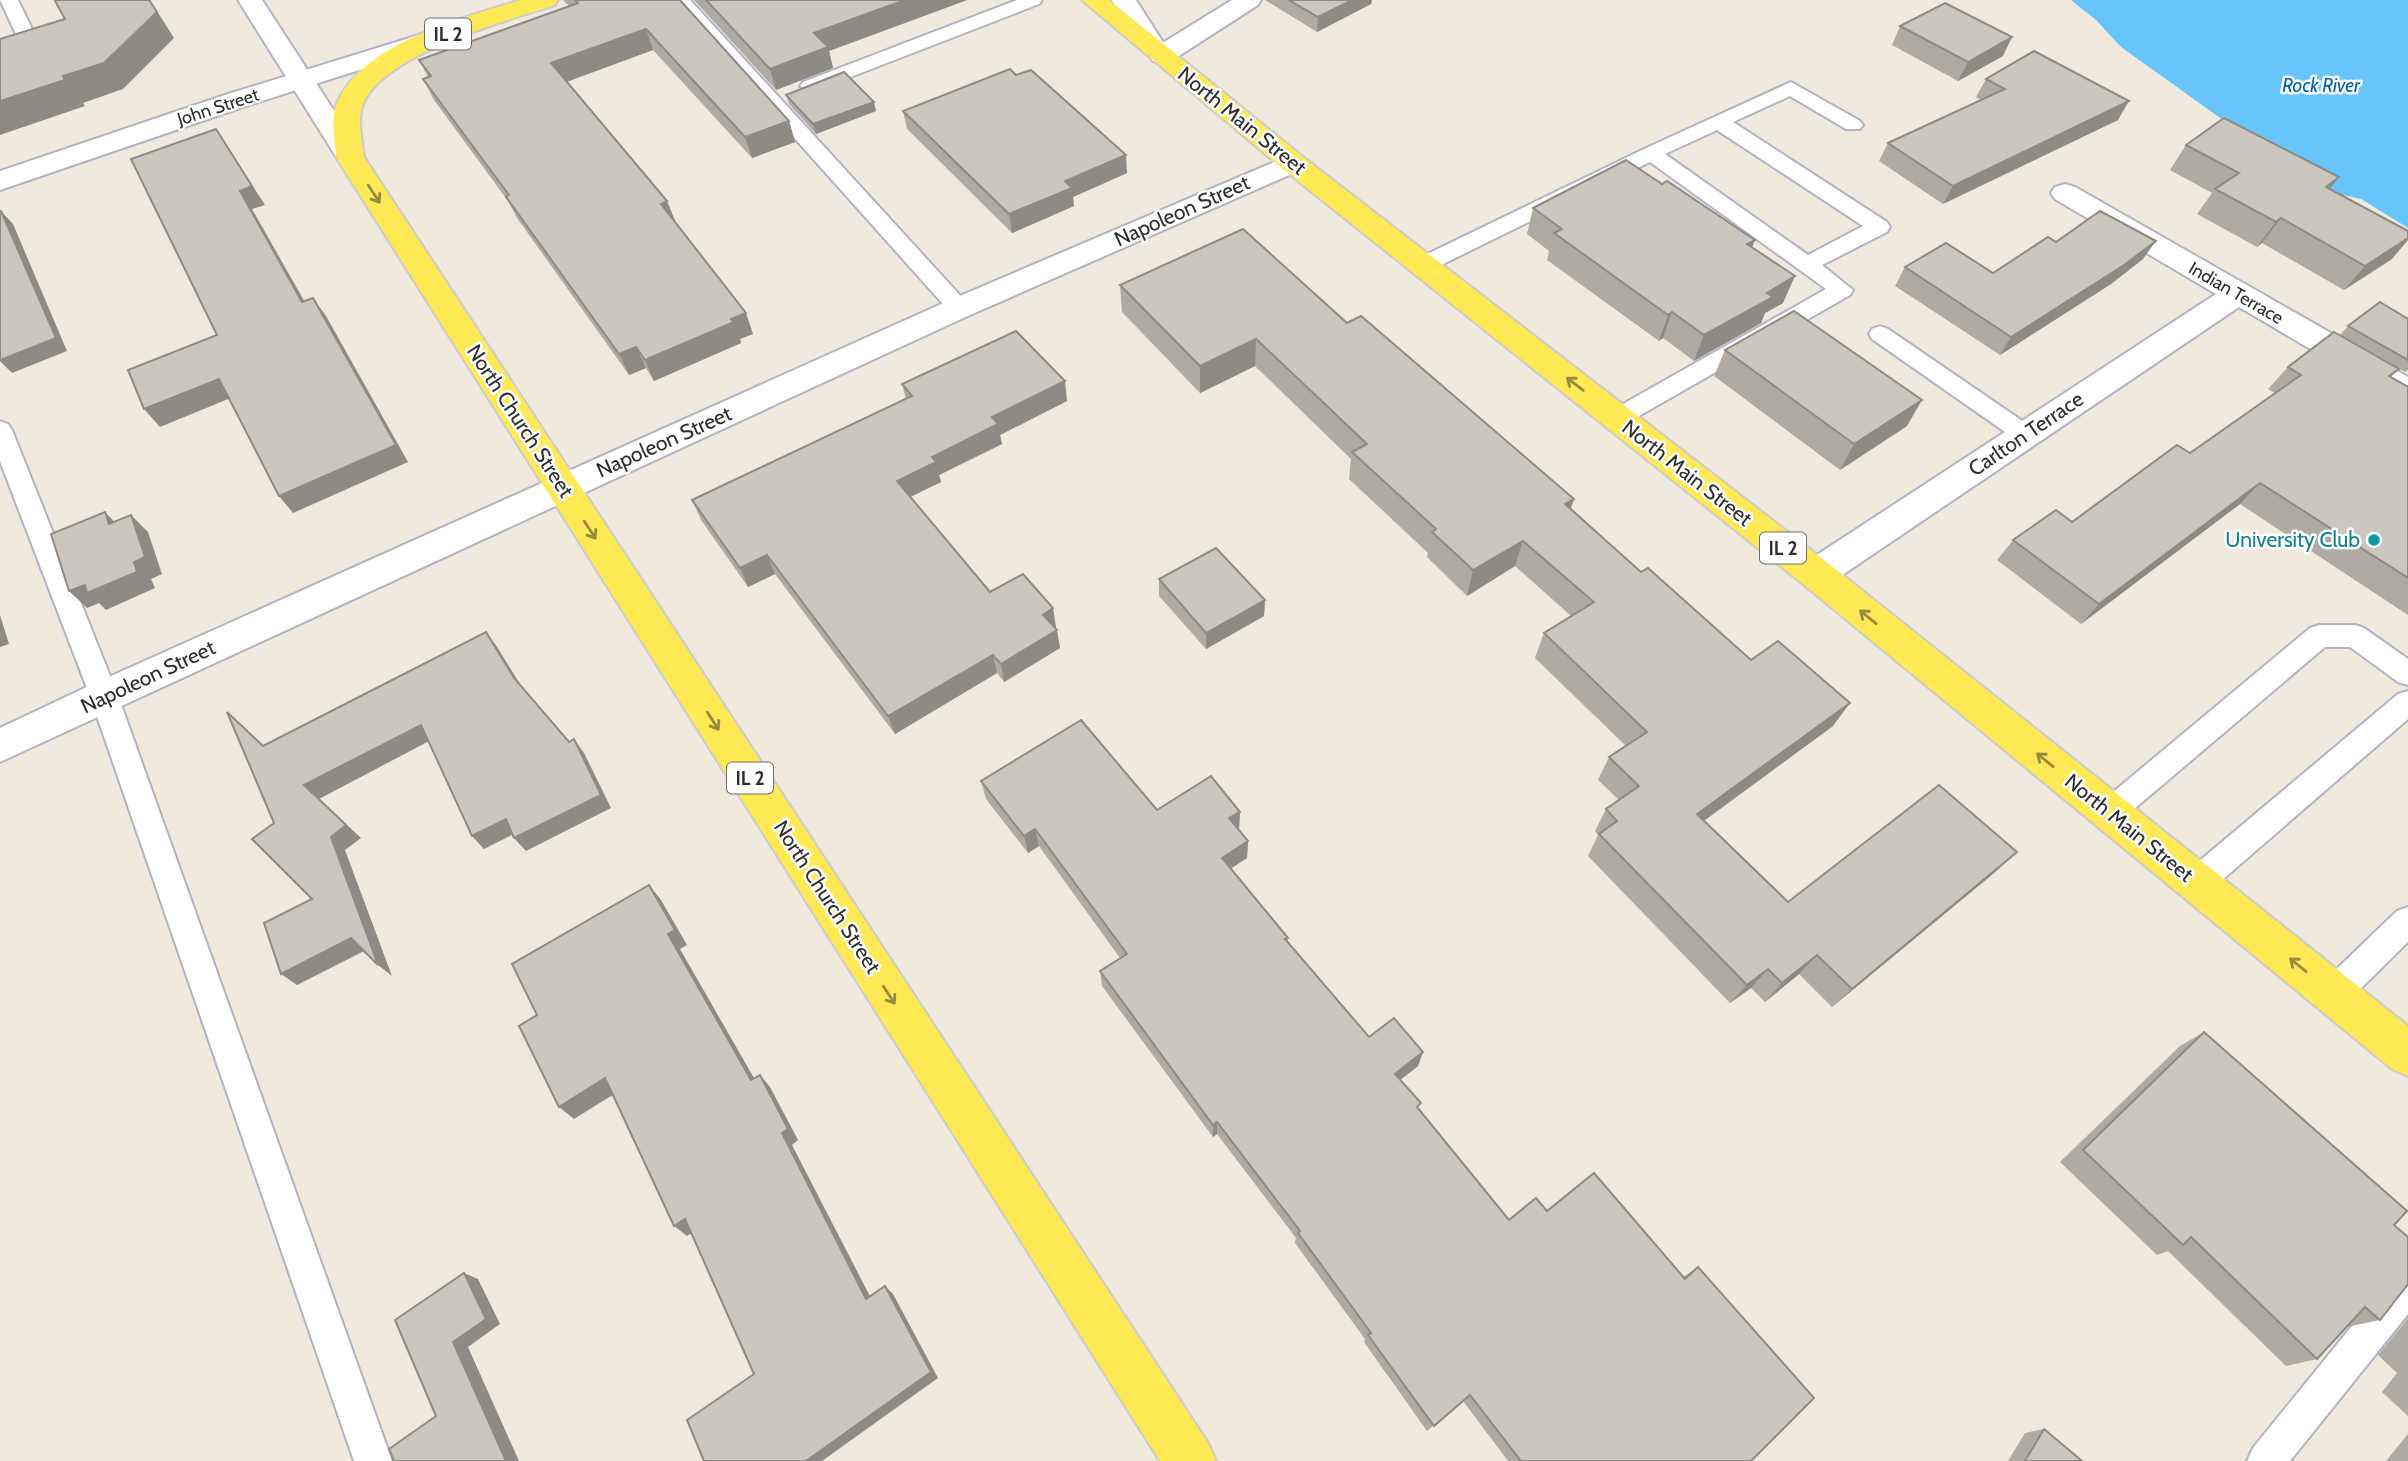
<svg xmlns="http://www.w3.org/2000/svg" width="2408" height="1461" font-family="Cabin,sans-serif">
<rect width="100%" height="100%" fill="#f0eade"/>
<!-- water -->
<polygon fill="#68c5fb" points="2071,0 2408,0 2408,228 2361,199 2321,190 2121,47 2096,20"/>
<g fill="none" stroke-linecap="round" stroke-linejoin="round">
<!-- lane casing -->
<g stroke="#b2b3c2" stroke-width="4">
<g id="lane">
<polygon points="0,0 18,0 35,35 23,50 0,58 0,46 9,42 16,34"/>
<polygon points="671,0 690,0 967,303 970,308 967,313 959,315 951,313"/>
<polygon points="1017,0 1042,0 1039,4 817,90 810,92 800,86 803,82"/>
<path d="M 1791,82 L 1860,121 L 1863,125 L 1860,129 L 1846,129 L 1790,96 L 1733,122 L 1887,222 L 1890,227 L 1887,232 L 1822,265 L 1853,290 L 1850,295 L 1625,424 L 1617,426 L 1609,424 L 1605,418 L 1609,412 L 1826,289 L 1650,162 L 1431,270 L 1415,270 L 1412,265 L 1415,260 L 1644,149 ZM 1717,130 L 1863,226 L 1808,255 L 1665,154 Z"/>
<polygon points="1880,326 1888,329 2034,429 2038,435 2034,441 2026,444 2018,441 1872,339 1869,334 1872,329"/>
<polygon points="0,421 8,424 12,430 118,696 392,1461 354,1461 90,696 0,461"/>
<polygon points="2319,625 2355,625 2364,628 2408,659 2408,685 2398,682 2350,647 2325,647 2120,821 2110,825 2100,821 2095,812 2100,803 2310,628"/>
<polygon points="2408,691 2408,719 2207,893 2196,897 2185,893 2181,883 2185,873 2398,694"/>
<polygon points="2408,907 2408,942 2344,1005 2333,1009 2322,1005 2317,994 2322,983 2397,911"/>
<polygon points="2408,1268 2408,1314 2290,1461 2247,1461 2253,1448 2395,1273"/>
</g>
</g>
<!-- street casing -->
<g stroke="#b2b3c2" stroke-width="4">
<g id="street">
<polygon points="1232,0 1261,0 1258,5 1171,61 1162,63 1153,61 1149,55 1153,49"/>
<polygon points="432,31 441,34 445,39 441,44 246,106 0,190 0,171 228,94"/>
<polygon points="1293,154 1303,157 1307,163 1303,169 970,315 0,762 0,728 91,685 948,301"/>
<polygon points="2065,184 2075,187 2408,377 2408,403 2397,400 2239,307 1829,584 1816,588 1803,584 1798,574 1803,564 2216,294 2055,199 2051,193 2055,187"/>
</g>
</g>
<!-- secondary casing -->
<g stroke="#b2b3c2" stroke-width="4">
<g id="secondary">
<polygon points="238,0 262,0 364,157 360,163 350,165 340,163"/>
<polygon points="1112,0 1136,0 1166,47 1162,52 1153,55 1144,52"/>
</g>
</g>
<!-- primary casing -->
<g stroke="#cdcdcd" stroke-width="4">
<g id="primary">
<path d="M 521,0 L 558,0 L 555,5 C 506,21 383,54 363,104 C 357,120 362,140 364,157 L 1208,1443 L 1216,1461 L 1160,1461 L 336,157 C 335,140 330,119 337,103 C 363,43 463,18 521,0 Z"/>
<polygon points="1082,0 1109,0 1303,157 1829,564 2408,1026 2408,1076 2392,1069 1803,584 1283,169"/>
</g>
</g>
<!-- lane -->
<use href="#lane" fill="#fff" fill-rule="evenodd"/>
<!-- street -->
<use href="#street" fill="#fff" fill-rule="evenodd"/>
<!-- secondary -->
<use href="#secondary" fill="#fff" fill-rule="evenodd"/>
<!-- primary -->
<use href="#primary" fill="#ffe954" fill-rule="evenodd"/>
</g>
<!-- wall -->
<g fill="#afaba3">
<polygon points="563,0 680,0 789,121 795,142 752,158 653,50 567,82 675,223 753,334 740,339 741,343 654,381 646,368 629,375 517,218 508,201 434,100 423,79 428,77 419,60 569,6"/>
<polygon points="694,0 967,0 829,51 833,68 776,90"/>
<polygon points="1265,0 1372,0 1371,4 1317,32"/>
<polygon points="1900,26 2003,56 1958,81 1892,45"/>
<polygon points="1986,79 2118,120 1943,204 1879,161 1888,143 1981,100 1976,97"/>
<polygon points="786,95 876,111 816,134 789,104"/>
<polygon points="903,111 1127,173 1073,197 1074,206 1012,233 907,129"/>
<polygon points="2186,145 2330,189 2392,259 2344,290 2262,243 2257,247 2197,214 2212,193 2170,170"/>
<polygon points="1533,208 1752,248 1783,303 1765,313 1761,323 1694,361 1663,338 1659,341 1547,260 1549,251 1527,234"/>
<polygon points="2056,242 2143,259 2111,284 2000,355 1895,286 1905,267 1993,273"/>
<polygon points="1120,285 1347,323 1574,499 1571,508 1641,572 1751,660 1833,726 1704,821 1788,902 2017,852 1994,873 1832,1007 1799,974 1765,1002 1751,988 1730,1003 1588,856 1598,835 1595,831 1606,809 1619,800 1598,780 1609,757 1626,746 1535,658 1544,633 1571,616 1515,566 1467,596 1427,557 1428,553 1349,479 1351,459 1255,366 1200,393 1122,312"/>
<polygon points="2408,318 2408,370 2405,372 2340,335 2348,326"/>
<polygon points="1725,350 1907,426 1840,470 1714,376"/>
<polygon points="2288,367 2399,369 2391,377 2408,387 2408,615 2240,504 2081,624 1997,560 2013,540 2072,522 2190,453 2275,393 2268,389"/>
<polygon points="902,384 1067,401 1000,435 1002,444 939,475 941,482 910,497 990,592 1056,627 1055,627 1060,648 1004,682 997,673 895,734 775,574 748,587 701,520 692,500 906,399"/>
<polygon points="1159,579 1265,600 1264,616 1206,649 1159,596"/>
<polygon points="981,781 1157,810 1240,812 1239,829 1248,841 1247,858 1231,868 1288,938 1287,942 1369,1037 1423,1052 1418,1066 1400,1080 1418,1109 1509,1220 1547,1211 1683,1277 1698,1267 1751,1461 1508,1461 1463,1401 1427,1431 1364,1342 1365,1339 1295,1243 1296,1238 1217,1134 1213,1137 1102,986 1100,971 1120,958 1039,846 1028,853 986,799"/>
<polygon points="2204,1032 2394,1225 2380,1320 2347,1327 2317,1359 2286,1366 2168,1251 2157,1255 2060,1162 2180,1046"/>
<polygon points="2408,1318 2408,1416 2382,1392 2397,1373 2378,1355"/>
<polygon points="2044,1429 2082,1461 2008,1461 2025,1433"/>
<polygon points="2408,1434 2408,1461 2386,1461"/>
</g>
<!-- shaded-wall -->
<g fill="#8e8b85">
<polygon points="149,0 150,0 174,38 123,89 83,103 85,106 0,135 0,101 63,76"/>
<polygon points="905,0 967,0 829,51 833,68 776,90 770,69 814,33"/>
<polygon points="1352,0 1372,0 1371,4 1317,32 1318,17"/>
<polygon points="646,29 653,50 560,84 551,63"/>
<polygon points="2012,37 2003,56 1958,81 1968,62"/>
<polygon points="2129,101 2118,120 1943,204 1953,186"/>
<polygon points="874,102 876,111 816,134 813,124"/>
<polygon points="789,121 795,142 752,158 745,137"/>
<polygon points="216,129 265,205 252,209 315,320 302,302 240,191"/>
<polygon points="1126,155 1127,173 1073,197 1074,206 1012,233 1009,214 1065,181"/>
<polygon points="2339,177 2320,202 2326,187"/>
<polygon points="667,201 676,223 661,204"/>
<polygon points="1,211 13,224 67,351 12,373 0,361"/>
<polygon points="2281,218 2262,243 2257,247 2276,222"/>
<polygon points="2408,238 2408,240 2392,259 2344,290 2365,266"/>
<polygon points="1755,240 1745,266 1747,244"/>
<polygon points="2156,241 2143,259 2111,284 2000,355 2011,337"/>
<polygon points="1795,276 1783,303 1765,313 1761,323 1694,361 1704,335 1767,293"/>
<polygon points="313,298 326,316 408,462 293,513 279,496"/>
<polygon points="1672,312 1663,338 1659,341 1668,315"/>
<polygon points="746,313 753,334 740,339 741,343 654,381 645,360"/>
<polygon points="1256,339 1255,366 1200,393 1200,366"/>
<polygon points="636,347 646,368 629,375 619,354"/>
<polygon points="219,379 233,397 160,427 144,409"/>
<polygon points="1065,381 1067,401 1000,435 1002,444 939,475 941,482 902,501 897,481 992,417"/>
<polygon points="1922,400 1907,426 1840,470 1854,444"/>
<polygon points="2260,483 2240,504 2081,624 2099,604"/>
<polygon points="1574,499 1565,525 1565,504"/>
<polygon points="105,512 122,530 109,524"/>
<polygon points="131,515 148,532 162,574 151,579 155,588 106,610 99,603 87,608 69,591 134,562"/>
<polygon points="1523,541 1515,566 1467,596 1473,570"/>
<polygon points="767,555 775,574 748,587 740,568"/>
<polygon points="1265,600 1264,616 1206,649 1206,633"/>
<polygon points="1053,608 1056,627 1046,633 1043,615"/>
<polygon points="0,615 9,644 0,647"/>
<polygon points="1057,630 1060,648 1004,682 1001,664"/>
<polygon points="486,632 497,647 525,692 514,678"/>
<polygon points="993,655 997,673 895,734 888,716"/>
<polygon points="1850,703 1833,726 1683,836 1697,814"/>
<polygon points="421,725 433,739 319,799 361,838 345,850 392,976 378,965 304,785"/>
<polygon points="574,739 584,753 611,808 526,851 514,838"/>
<polygon points="1240,812 1239,829 1229,818"/>
<polygon points="506,819 518,832 484,849 472,836"/>
<polygon points="1035,829 1039,846 1028,853 1024,836"/>
<polygon points="1248,841 1247,858 1221,875 1222,858"/>
<polygon points="2017,852 1994,873 1832,1007 1852,989"/>
<polygon points="649,885 661,900 687,945 680,949 762,1092 751,1080 668,934"/>
<polygon points="351,938 366,950 297,985 281,974"/>
<polygon points="1817,955 1799,974 1765,1002 1782,983"/>
<polygon points="1768,969 1751,988 1730,1003 1747,985"/>
<polygon points="1423,1052 1418,1066 1391,1087 1395,1074"/>
<polygon points="760,1075 770,1087 798,1140 792,1145 875,1306 866,1299 782,1133"/>
<polygon points="605,1078 619,1091 574,1119 559,1107"/>
<polygon points="1217,1122 1217,1134 1213,1137 1213,1125"/>
<polygon points="685,1219 698,1229 687,1236 674,1226"/>
<polygon points="464,1273 478,1279 500,1324 468,1347 519,1461 506,1461 453,1342"/>
<polygon points="885,1286 893,1294 938,1378 822,1461 806,1461"/>
</g>
<!-- building -->
<g fill="#cbc7be" stroke="#8e8b85" stroke-width="2">
<polygon points="57,0 149,0 157,12 104,63 63,76 65,80 0,101 0,39 65,19 55,1"/>
<polygon points="575,0 680,0 789,121 745,137 646,29 551,63 667,201 661,204 746,313 731,319 734,322 645,360 636,347 619,354 506,197 509,195 423,79 431,76 419,60 578,3"/>
<polygon points="706,0 905,0 814,33 828,47 770,69"/>
<polygon points="1289,0 1352,0 1318,17"/>
<polygon points="1945,3 2012,37 1968,62 1900,26"/>
<polygon points="2034,51 2129,101 1953,186 1888,143 2005,89 1986,79"/>
<polygon points="1010,69 1016,75 1031,70 1126,155 1065,181 1072,188 1009,214 903,111"/>
<polygon points="844,72 874,102 813,124 786,95"/>
<polygon points="2224,118 2339,177 2326,187 2408,231 2408,238 2365,266 2281,218 2276,222 2215,189 2239,173 2186,145"/>
<polygon points="216,129 252,186 240,191 302,302 313,298 396,445 279,496 219,379 144,409 128,370 217,335 131,159"/>
<polygon points="1626,160 1662,184 1667,181 1755,240 1747,244 1795,276 1767,293 1773,297 1704,335 1672,312 1668,315 1554,233 1562,229 1533,208"/>
<polygon points="0,211 1,211 56,338 0,360"/>
<polygon points="2100,211 2156,241 2124,265 2011,337 1905,267 1946,243 1993,273 2048,237 2056,242"/>
<polygon points="1243,229 1347,323 1361,316 1574,499 1565,504 1641,572 1648,568 1751,660 1778,641 1850,703 1697,814 1788,902 1939,785 2017,852 1852,989 1817,955 1782,983 1768,969 1747,985 1599,834 1617,821 1606,809 1639,786 1609,757 1647,732 1544,633 1594,602 1523,541 1473,570 1432,532 1436,529 1352,452 1367,444 1256,339 1200,366 1120,285"/>
<polygon points="2380,302 2408,319 2408,360 2348,326"/>
<polygon points="1794,311 1922,400 1854,444 1725,350"/>
<polygon points="1016,331 1065,381 992,417 998,424 932,457 936,462 897,481 990,592 1023,574 1053,608 1043,615 1057,630 1001,664 993,655 888,716 767,555 740,568 692,500 912,396 902,384"/>
<polygon points="2334,332 2399,369 2389,376 2408,387 2408,578 2260,483 2099,604 2013,540 2056,510 2072,522 2177,445 2190,453 2301,375 2288,367"/>
<polygon points="105,512 109,524 131,515 145,557 134,562 137,572 87,593 85,585 69,591 51,534"/>
<polygon points="1216,548 1265,600 1206,633 1159,579"/>
<polygon points="486,632 514,678 569,742 574,739 601,795 514,838 506,819 472,836 421,725 304,785 346,825 331,837 378,965 351,938 281,974 264,923 312,899 252,839 274,823 227,712 263,746"/>
<polygon points="1081,720 1157,810 1211,776 1240,812 1229,818 1248,841 1222,858 1288,938 1285,939 1369,1037 1394,1018 1423,1052 1395,1074 1421,1103 1417,1107 1509,1220 1536,1198 1547,1211 1594,1173 1685,1279 1698,1267 1814,1398 1751,1461 1521,1461 1470,1395 1434,1426 1368,1335 1371,1333 1298,1233 1300,1231 1217,1122 1213,1125 1100,971 1127,954 1035,829 1024,836 981,781"/>
<polygon points="649,885 675,930 668,934 751,1080 760,1075 788,1129 782,1133 866,1299 885,1286 931,1372 806,1461 704,1461 687,1420 754,1374 685,1219 674,1226 605,1078 559,1107 519,1026 537,1015 512,964"/>
<polygon points="2204,1032 2407,1211 2394,1225 2408,1237 2408,1284 2380,1320 2365,1307 2317,1359 2191,1237 2183,1245 2083,1150"/>
<polygon points="464,1273 486,1319 453,1342 506,1461 394,1461 389,1449 436,1416 395,1320"/>
<polygon points="2044,1429 2082,1461 2025,1461"/>
</g>
<!-- one-way arrows -->
<defs><path id="oneway-shaft" d="M-6 0H5M1.5-3L5.5 0L1.5 3" fill="none" stroke-width="1.6" stroke-linecap="round" stroke-linejoin="round" transform="scale(1.75)"/></defs>
<g stroke="#968b40">
<use href="#oneway-shaft" transform="translate(374 194) rotate(57)"/>
<use href="#oneway-shaft" transform="translate(1575 384) rotate(-142)"/>
<use href="#oneway-shaft" transform="translate(590 530) rotate(57)"/>
<use href="#oneway-shaft" transform="translate(1868 617) rotate(-141)"/>
<use href="#oneway-shaft" transform="translate(713 721) rotate(57)"/>
<use href="#oneway-shaft" transform="translate(2045 760) rotate(-141)"/>
<use href="#oneway-shaft" transform="translate(2298 965) rotate(-141)"/>
<use href="#oneway-shaft" transform="translate(889 995) rotate(57)"/>
</g>
<!-- markers -->
<circle fill="#0f9aa8" stroke="#fff" stroke-width="2.5" cx="2374" cy="540" r="7"/>
<g text-anchor="middle" stroke-width="5" stroke-linejoin="round" paint-order="stroke">
<!-- far-street labels -->
<g font-size="18" fill="#2d2d2d" stroke="#fff">
<text transform="translate(218 107) rotate(-18)" y="6">John Street</text>
<text transform="translate(2236 293) rotate(30)" y="6">Indian Terrace</text>
</g>
<!-- shield labels -->
<g fill="#fff" stroke="#6c6c6c" stroke-width="2">
<rect x="425" y="18.5" width="46" height="31" rx="5"/>
<rect x="1760" y="532.5" width="46" height="31" rx="5"/>
<rect x="727" y="762.5" width="46" height="31" rx="5"/>
</g>
<g font-size="19" font-weight="bold" fill="#2d2d2d">
<text x="448" y="41">IL 2</text>
<text x="1783" y="555">IL 2</text>
<text x="750" y="785">IL 2</text>
</g>
<!-- far-water labels -->
<g font-size="19" font-style="italic" fill="#0060ae" stroke="#fff">
<text x="2321" y="92">Rock River</text>
</g>
<!-- street labels -->
<g font-size="21" fill="#2d2d2d" stroke="#fff">
<text transform="translate(1242 121) rotate(39)" y="7">North Main Street</text>
<text transform="translate(1182 211) rotate(-24)" y="7">Napoleon Street</text>
<text transform="translate(520 421) rotate(57)" y="7">North Church Street</text>
<text transform="translate(2026 434) rotate(-34)" y="7">Carlton Terrace</text>
<text transform="translate(664 442) rotate(-24)" y="7">Napoleon Street</text>
<text transform="translate(1687 473) rotate(38)" y="7">North Main Street</text>
<text transform="translate(148 677) rotate(-25)" y="7">Napoleon Street</text>
<text transform="translate(2129 828) rotate(39)" y="7">North Main Street</text>
<text transform="translate(827 897) rotate(57)" y="7">North Church Street</text>
</g>
<!-- culture labels -->
<g font-size="21" fill="#0d838f" stroke="#fff" text-anchor="end">
<text x="2360" y="547">University Club</text>
</g>
</g>
</svg>
